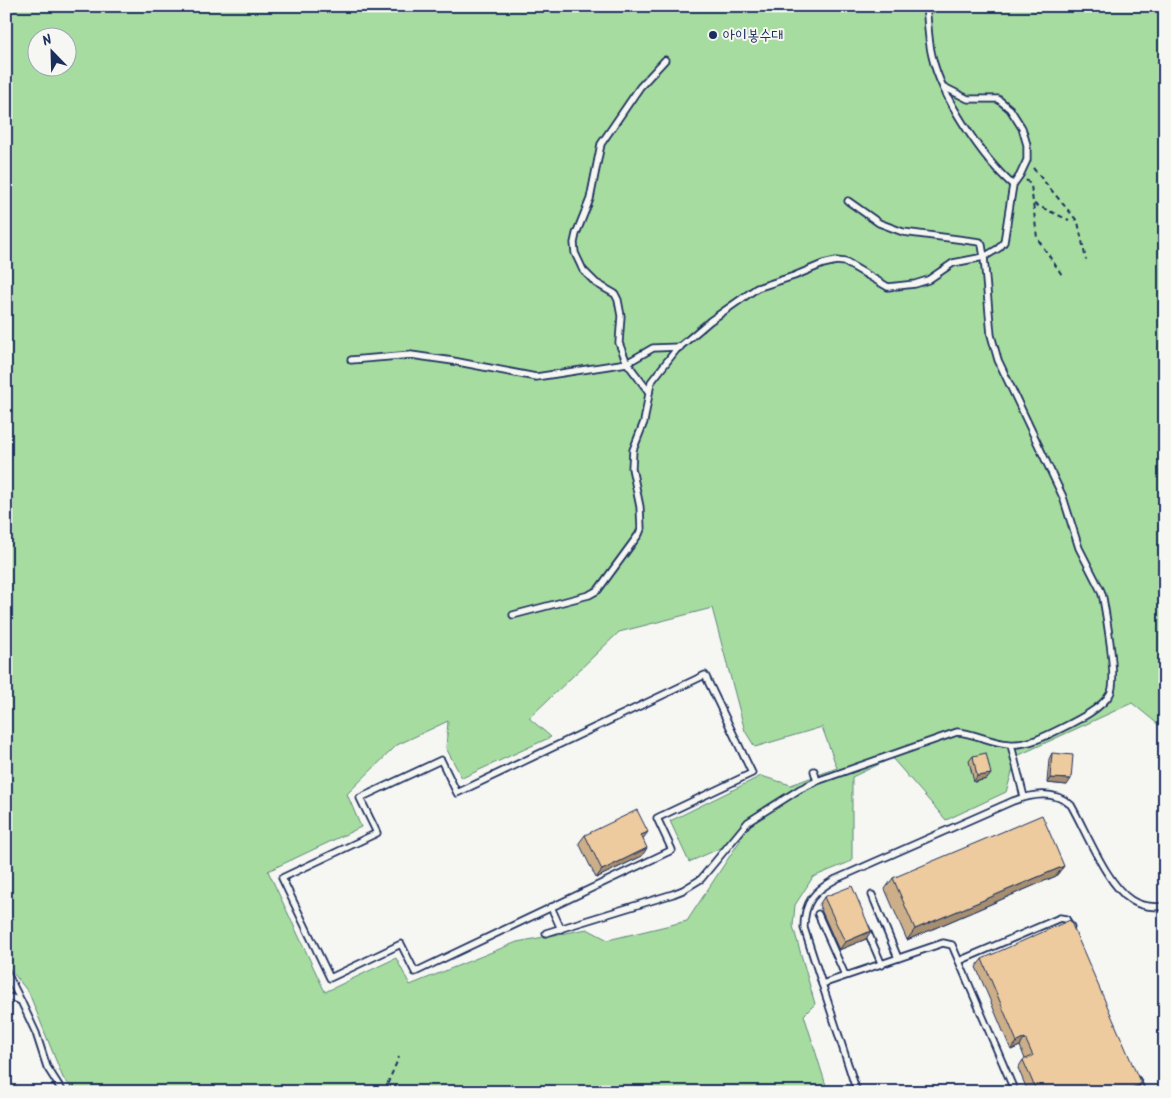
<svg xmlns="http://www.w3.org/2000/svg" width="1171" height="1098" font-family="Kalam,'Poor Story',sans-serif">
<rect width="100%" height="100%" fill="#f6f6f2"/>
<filter id="ink" filterUnits="userSpaceOnUse"><feTurbulence type="fractalNoise" baseFrequency=".02" numOctaves="2"/><feDisplacementMap in="SourceGraphic" scale="10" xChannelSelector="R" yChannelSelector="G"/><feConvolveMatrix kernelMatrix="1 2 1 2 8 2 1 2 1" color-interpolation-filters="sRGB"/></filter>
<g filter="url(#ink)">
<!-- green -->
<path fill="#a6dc9f" stroke="#60867e" fill-rule="evenodd" d="M 6,6 L 1165,6 L 1165,730 L 1132,703 L 1017,756 L 1006,792 L 946,820 L 892,758 L 852,777 L 852,861 L 813,877 L 795,905 L 793,926 L 815,1004 L 804,1015 L 828,1092 L 76,1092 L 63,1078 L 29,993 L 6,964 ZM 38,38 L 68,38 L 68,68 L 38,68 ZM 712,608 L 745,731 L 755,747 L 822,727 L 837,768 L 791,785 L 761,776 L 670,821 L 689,862 L 741,839 L 687,921 L 608,940 L 587,929 L 517,942 L 410,985 L 396,958 L 325,992 L 268,871 L 361,827 L 347,794 L 397,745 L 448,721 L 446,748 L 462,778 L 551,737 L 529,718 L 619,632 Z"/>
<g fill="none" stroke-linecap="round" stroke-linejoin="round">
<!-- lane casing -->
<g stroke="#1b2f5e" stroke-width="9">
<g id="lane">
<path d="M 926,6 C 928,22 928,40 932,56 C 941,96 982,158 1013,185"/>
<polyline points="351,360 411,355 453,361 536,377 627,363 619,343 621,316 618,300 615,294 596,283 583,270 575,253 574,243 576,234 590,199 601,144 640,87 665,60"/>
<polyline points="649,392 627,363 653,348 680,347"/>
<polyline points="513,615 589,595 598,590 639,534 641,529 640,507 632,468 633,450 644,422 651,382 676,350 710,321 757,288 794,276 823,264 836,261 845,262 888,287 915,284 928,280 953,263 984,257 982,245 980,242 903,232 879,223 848,201"/>
<polygon points="705,675 752,773 657,818 672,850 415,972 401,944 330,978 282,878 377,833 360,798 441,760 457,793"/>
<polyline points="1011,745 1024,797"/>
<polyline points="814,771 817,781"/>
<polyline points="872,895 898,958"/>
<polyline points="551,907 561,929"/>
<polyline points="818,914 845,975"/>
<polyline points="866,928 882,965"/>
<path d="M 546,933 L 673,894 L 683,890 L 701,879 L 748,822 L 800,789 L 817,781 L 957,732 C 975,733 991,743 1009,744 C 1028,746 1048,735 1064,727 C 1078,720 1102,708 1110,694 C 1118,682 1106,615 1103,598 L 1101,591 L 1079,548 L 1063,497 L 998,360 L 991,335 L 984,257 L 999,248 L 1004,242 L 1013,185 L 1020,175 L 1027,160 L 1027,145 L 1022,128 L 1010,109 L 998,99 L 968,99 L 944,87"/>
<polyline points="959,961 1060,918 1066,919 1071,927"/>
<polyline points="6,971 21,1001"/>
<polyline points="822,984 943,943 952,945 1015,1092"/>
<polyline points="6,996 21,1001 36,1033 47,1067 63,1092"/>
<polyline points="1137,1080 1142,1092"/>
<path d="M 857,1092 L 804,928 C 804,902 814,891 836,879 L 1013,801 C 1033,794 1054,790 1071,805 C 1086,831 1107,885 1131,900 C 1140,906 1154,908 1165,906"/>
</g>
</g>
<!-- path -->
<g stroke="#1b2f5e" stroke-width="2" stroke-dasharray="5 4" stroke-linecap="butt">
<polyline points="1033,168 1078,222 1086,260"/>
<polyline points="1026,180 1031,185 1037,238 1062,275"/>
<polyline points="1034,204 1069,220"/>
<polyline points="384,1092 399,1057"/>
</g>
<!-- lane -->
<use href="#lane" stroke="#f6f6f2" stroke-width="5.5"/>
</g>
<!-- wall -->
<g fill="#ccaf88" stroke="#1b2f5e">
<polygon points="1052,753 1067,785 1047,783 1049,759"/>
<polygon points="973,756 987,779 974,782 969,761"/>
<polygon points="585,835 643,839 642,856 596,878 579,843"/>
<polygon points="1064,866 1056,876 907,940 885,889 893,878"/>
<polygon points="824,897 866,939 839,950 819,905"/>
<polygon points="982,959 1141,1084 1135,1092 1028,1092 1018,1068 1023,1060 1025,1059 1020,1046 1011,1050 976,967"/>
</g>
<!-- shaded-wall -->
<g fill="#a68e6f" stroke="#1b2f5e">
<polygon points="991,774 987,779 974,782 977,776"/>
<polygon points="1050,778 1071,779 1067,785 1047,783"/>
<polygon points="648,832 642,840 641,835"/>
<polygon points="647,848 642,856 596,878 602,870"/>
<polygon points="1064,866 1056,876 907,940 915,929"/>
<polygon points="871,931 866,939 839,950 845,942"/>
<polygon points="1025,1038 1020,1046 1011,1050 1017,1042"/>
<polygon points="1141,1084 1135,1092 1123,1092"/>
</g>
<!-- building -->
<g fill="#edcb9e" stroke="#1b2f5e">
<polygon points="986,753 991,774 977,776 973,756"/>
<polygon points="1052,753 1073,755 1071,779 1050,778"/>
<polygon points="637,810 648,832 641,835 647,848 602,870 585,835"/>
<polygon points="1042,815 1064,866 915,929 893,878"/>
<polygon points="852,886 871,931 845,942 824,897"/>
<polygon points="1070,920 1141,1084 1123,1092 1037,1092 1023,1060 1033,1056 1025,1038 1017,1042 982,959"/>
</g>
</g>
<!-- markers -->
<circle fill="#1b2f5e" stroke="#f6f6f2" stroke-width="2" cx="713" cy="35" r="5"/>
<g text-anchor="middle" stroke-width="4" stroke-linejoin="round" paint-order="stroke">
<!-- poi labels -->
<g font-size="15" fill="#1b2f5e" stroke="#f6f6f2" text-anchor="start">
<text x="723" y="40">아이봉수대</text>
</g>
</g>
<!-- margin -->
<rect width="1171" height="1098" fill="none" stroke="#f6f6f2" stroke-width="25"/>
<rect x="12" y="12" width="1146" height="1073" fill="none" stroke="#1b2f5e" stroke-width="2" filter="url(#ink)"/>
<!-- north arrow -->
<g transform="translate(52 52) rotate(337)"><circle r="24" fill="#f6f6f2" stroke="#9ea6b7"/>
<path d="M0-4L9 19L0 12L-9 19Z" fill="#1b2f5e"/>
<text y="-8" font-size="14" font-weight="bold" text-anchor="middle" fill="#1b2f5e">N</text>
</g>
</svg>
